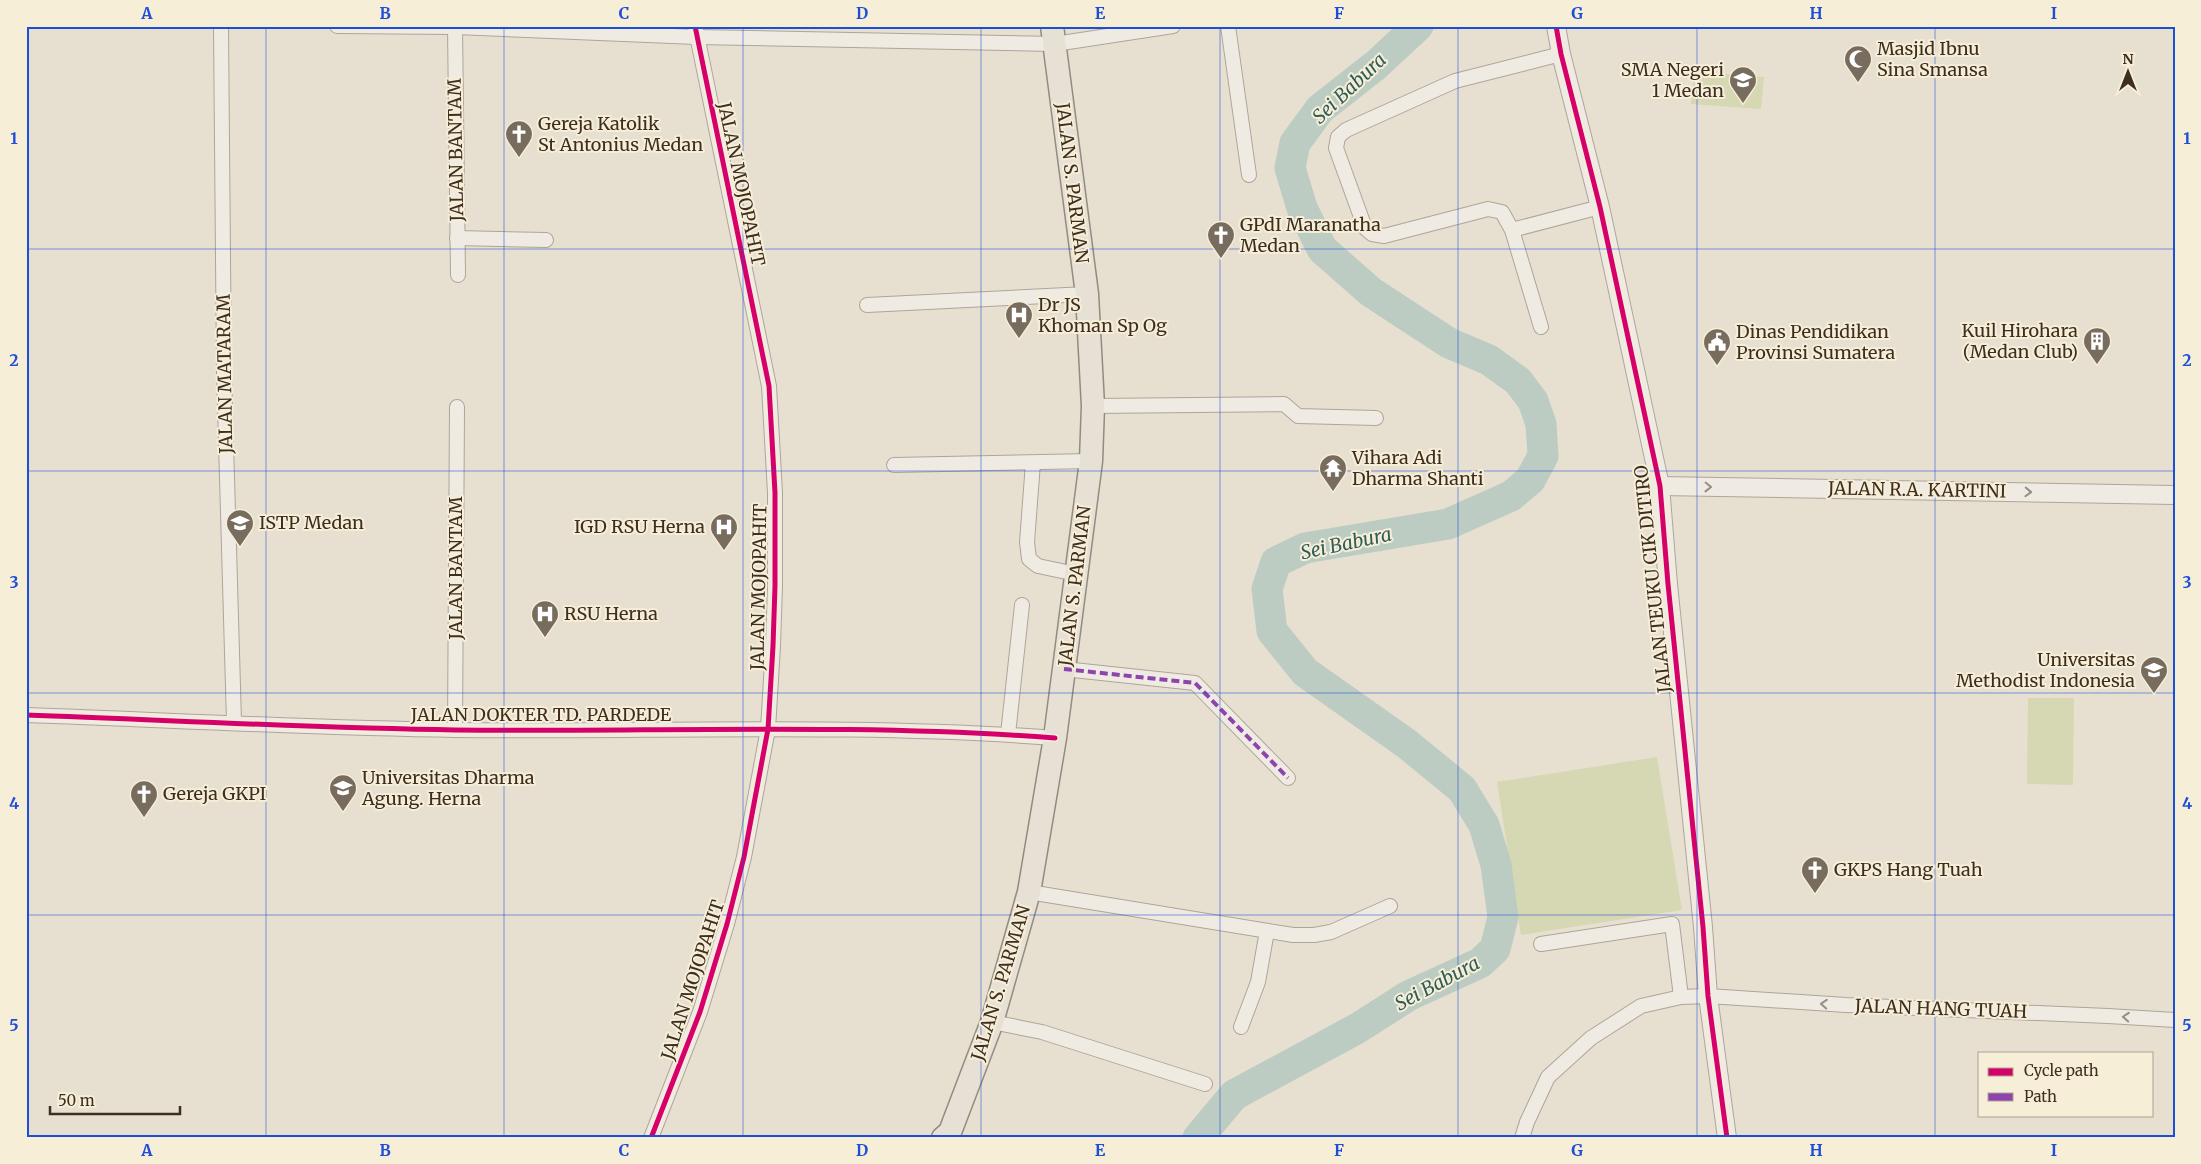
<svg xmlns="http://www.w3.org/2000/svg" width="2201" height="1164" font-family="Merriweather,serif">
<rect width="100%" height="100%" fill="#e7e0d1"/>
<!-- green -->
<g fill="#d6d7b3">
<polygon points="1694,71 1764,77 1761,109 1691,104"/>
<polygon points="2028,698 2074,698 2073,785 2027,784"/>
<polygon points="1657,757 1682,910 1521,935 1497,782"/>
</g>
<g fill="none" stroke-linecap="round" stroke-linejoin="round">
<!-- river -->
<polyline stroke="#bcccc2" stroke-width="31" points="1198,1138 1234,1095 1358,1028 1408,996 1480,963 1495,949 1503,917 1496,865 1484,825 1462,789 1407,744 1305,672 1272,631 1267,589 1276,562 1305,548 1448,524 1511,496 1530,480 1543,456 1541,424 1533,401 1518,381 1489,360 1449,343 1406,315 1371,292 1322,249 1302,208 1290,168 1295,143 1320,109 1376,65 1418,26"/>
<!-- minor casing -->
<g stroke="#ada599" stroke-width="16">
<g id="minor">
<polyline points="221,26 224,373 234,722"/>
<polyline points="337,26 455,27 696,37 1055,44 1173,26"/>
<polyline points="455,26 458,275"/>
<polyline points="1228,26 1249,175"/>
<polyline points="1561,54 1455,81 1346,130 1338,137 1336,148 1365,228 1372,234 1384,236 1488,209 1502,212 1512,230 1600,207"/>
<polyline points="1512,230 1541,327"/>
<polyline points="457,238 546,240"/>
<polyline points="867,305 1087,294"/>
<polyline points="1093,406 1284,404 1298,416 1376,418"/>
<polyline points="1033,463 1027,542 1029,559 1038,566 1076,574"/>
<polyline points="894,465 1091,461"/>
<polyline points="1064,669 1195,683 1288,778"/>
<path d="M 26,715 C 169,720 312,728 455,730 C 655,732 856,723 1055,738"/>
<polyline points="455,730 457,407"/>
<polyline points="1008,734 1022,605"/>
<polyline points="1029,892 1293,935 1314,935 1331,932 1390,906"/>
<polyline points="1541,944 1672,924 1681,997"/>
<polyline points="992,1022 1042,1032 1205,1084"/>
<polyline points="1241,1027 1258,982 1267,931"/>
<polyline points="651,1138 700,1012 727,924 744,857 768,729 773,646 775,586 775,493 769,386 695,26"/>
<polyline points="1522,1138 1527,1122 1548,1077 1591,1038 1641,1006 1681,997 1708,996 1846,1005 2108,1016 2175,1020"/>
</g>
</g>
<!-- tertiary casing -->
<g stroke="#ada599" stroke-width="20">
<g id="tertiary">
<polyline points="1556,26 1561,54 1600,207 1660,486 1668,584 1703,927 1708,996 1727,1138"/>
<polyline points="1660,486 2175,495"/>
</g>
</g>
<!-- primary casing -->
<g stroke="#928b80" stroke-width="25">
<polyline id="primary" points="943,1138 950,1132 992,1022 1029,892 1055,738 1091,461 1093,406 1087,294 1052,26"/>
</g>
<!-- minor -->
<use href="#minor" stroke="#efebe3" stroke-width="14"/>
<!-- tertiary -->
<use href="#tertiary" stroke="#efebe3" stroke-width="18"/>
<!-- primary -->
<use href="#primary" stroke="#e6e1d4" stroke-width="22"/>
<!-- quiet -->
<polyline stroke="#8e44ad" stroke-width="4" stroke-dasharray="8 4" stroke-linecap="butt" points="1064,669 1195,683 1288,778"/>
<!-- cycleway casing -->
<g stroke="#f7eed8" stroke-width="8">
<g id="cycleway">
<polyline points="1556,26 1561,54 1600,207 1660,486 1668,584 1703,927 1708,996 1727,1138"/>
<path d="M 26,715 C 169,720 312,728 455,730 C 655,732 856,723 1055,738"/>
<polyline points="651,1138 700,1012 727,924 744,857 768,729 773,646 775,586 775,493 769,386 695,26"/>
</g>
</g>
<!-- cycleway -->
<use href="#cycleway" stroke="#d6006c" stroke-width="5"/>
</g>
<!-- one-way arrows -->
<defs><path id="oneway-chevron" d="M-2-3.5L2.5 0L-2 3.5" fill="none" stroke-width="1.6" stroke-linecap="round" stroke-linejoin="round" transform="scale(1.25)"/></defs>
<g stroke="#968c82">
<use href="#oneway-chevron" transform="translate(1708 487) rotate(1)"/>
<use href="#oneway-chevron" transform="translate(2028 492) rotate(2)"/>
<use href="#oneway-chevron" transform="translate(1824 1004) rotate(-176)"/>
<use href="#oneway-chevron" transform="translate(2126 1017) rotate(-176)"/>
</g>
<!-- grid -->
<path fill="none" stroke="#1d4ed8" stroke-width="1" stroke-opacity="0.55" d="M 266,26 L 266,1138M 504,26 L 504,1138M 743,26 L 743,1138M 981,26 L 981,1138M 1220,26 L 1220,1138M 1458,26 L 1458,1138M 1697,26 L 1697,1138M 1935,26 L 1935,1138M 26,249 L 2175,249M 26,471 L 2175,471M 26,693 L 2175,693M 26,915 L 2175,915"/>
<!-- icons -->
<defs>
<g id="mosque-pin" transform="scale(1.4375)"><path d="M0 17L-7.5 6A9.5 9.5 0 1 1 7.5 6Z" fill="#786c5e" stroke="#f7eed8"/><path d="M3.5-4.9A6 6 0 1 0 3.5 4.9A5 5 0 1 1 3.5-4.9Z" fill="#fff"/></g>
<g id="school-pin" transform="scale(1.4375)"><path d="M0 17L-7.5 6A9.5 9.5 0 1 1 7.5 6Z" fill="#786c5e" stroke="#f7eed8"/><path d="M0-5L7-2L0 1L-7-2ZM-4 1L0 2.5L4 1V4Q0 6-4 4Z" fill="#fff"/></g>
<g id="church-pin" transform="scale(1.4375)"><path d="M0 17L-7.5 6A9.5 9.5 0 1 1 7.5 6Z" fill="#786c5e" stroke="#f7eed8"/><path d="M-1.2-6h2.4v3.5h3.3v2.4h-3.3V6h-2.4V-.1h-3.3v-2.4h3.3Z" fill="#fff"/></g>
<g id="hospital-pin" transform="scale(1.4375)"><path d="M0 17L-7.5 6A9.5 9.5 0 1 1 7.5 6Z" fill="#786c5e" stroke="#f7eed8"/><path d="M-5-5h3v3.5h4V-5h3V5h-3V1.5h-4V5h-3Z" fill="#fff"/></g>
<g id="building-pin" transform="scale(1.4375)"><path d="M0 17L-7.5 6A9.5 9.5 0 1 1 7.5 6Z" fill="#786c5e" stroke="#f7eed8"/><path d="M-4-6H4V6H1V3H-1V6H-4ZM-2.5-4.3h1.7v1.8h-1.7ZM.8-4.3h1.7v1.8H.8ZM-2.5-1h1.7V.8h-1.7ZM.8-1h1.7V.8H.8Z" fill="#fff"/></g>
<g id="civic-pin" transform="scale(1.4375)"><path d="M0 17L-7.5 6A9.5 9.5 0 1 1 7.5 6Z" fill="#786c5e" stroke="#f7eed8"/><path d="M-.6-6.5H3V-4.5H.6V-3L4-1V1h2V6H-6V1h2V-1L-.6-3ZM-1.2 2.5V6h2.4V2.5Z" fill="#fff"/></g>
<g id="temple-pin" transform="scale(1.4375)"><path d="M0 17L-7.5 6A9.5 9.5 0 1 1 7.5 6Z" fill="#786c5e" stroke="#f7eed8"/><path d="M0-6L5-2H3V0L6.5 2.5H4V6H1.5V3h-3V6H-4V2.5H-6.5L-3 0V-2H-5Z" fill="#fff"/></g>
<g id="university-pin" transform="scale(1.4375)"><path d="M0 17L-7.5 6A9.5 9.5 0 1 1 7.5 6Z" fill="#786c5e" stroke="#f7eed8"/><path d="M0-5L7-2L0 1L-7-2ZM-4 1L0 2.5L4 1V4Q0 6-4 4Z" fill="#fff"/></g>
</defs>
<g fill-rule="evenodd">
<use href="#mosque-pin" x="1858" y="59"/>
<use href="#school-pin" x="1743" y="80"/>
<use href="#church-pin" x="519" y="134"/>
<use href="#church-pin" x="1221" y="235"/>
<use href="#hospital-pin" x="1019" y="315"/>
<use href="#building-pin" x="2097" y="341"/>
<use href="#civic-pin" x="1717" y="342"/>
<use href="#temple-pin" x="1333" y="468"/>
<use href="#university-pin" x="240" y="523"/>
<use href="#hospital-pin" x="724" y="527"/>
<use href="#hospital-pin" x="545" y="614"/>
<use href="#university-pin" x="2154" y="670"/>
<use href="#university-pin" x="343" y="788"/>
<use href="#church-pin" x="144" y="794"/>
<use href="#church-pin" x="1815" y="870"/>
</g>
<g text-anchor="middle" stroke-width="4" stroke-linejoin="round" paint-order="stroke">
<!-- poi labels -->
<g font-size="18" fill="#3d2e20" stroke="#f7eed8" text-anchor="start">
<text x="1877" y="55">Masjid Ibnu<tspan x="1877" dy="21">Sina Smansa</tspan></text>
<text x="1724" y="76" text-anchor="end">SMA Negeri<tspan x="1724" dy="21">1 Medan</tspan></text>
<text x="538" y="130">Gereja Katolik<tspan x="538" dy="21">St Antonius Medan</tspan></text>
<text x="1240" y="231">GPdI Maranatha<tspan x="1240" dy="21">Medan</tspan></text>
<text x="1038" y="311">Dr JS<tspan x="1038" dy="21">Khoman Sp Og</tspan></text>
<text x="2078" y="337" text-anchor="end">Kuil Hirohara<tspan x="2078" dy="21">(Medan Club)</tspan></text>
<text x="1736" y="338">Dinas Pendidikan<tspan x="1736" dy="21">Provinsi Sumatera</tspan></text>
<text x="1352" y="464">Vihara Adi<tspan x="1352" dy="21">Dharma Shanti</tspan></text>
<text x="259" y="529">ISTP Medan</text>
<text x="705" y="533" text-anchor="end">IGD RSU Herna</text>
<text x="564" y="620">RSU Herna</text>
<text x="2135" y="666" text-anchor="end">Universitas<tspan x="2135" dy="21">Methodist Indonesia</tspan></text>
<text x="362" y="784">Universitas Dharma<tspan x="362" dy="21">Agung. Herna</tspan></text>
<text x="163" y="800">Gereja GKPI</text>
<text x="1834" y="876">GKPS Hang Tuah</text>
</g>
<!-- street labels -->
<g font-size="18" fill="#3d2e20" stroke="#f7eed8">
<text transform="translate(456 150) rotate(-91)" y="6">JALAN BANTAM</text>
<text transform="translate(1072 183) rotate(83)" y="6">JALAN S. PARMAN</text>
<text transform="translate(741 184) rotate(78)" y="6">JALAN MOJOPAHIT</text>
<text transform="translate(225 374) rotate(-91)" y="6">JALAN MATARAM</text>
<text transform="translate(1917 490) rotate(1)" y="6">JALAN R.A. KARTINI</text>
<text transform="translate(456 568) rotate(-90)" y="6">JALAN BANTAM</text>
<text transform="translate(1653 579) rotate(-96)" y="6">JALAN TEUKU CIK DITIRO</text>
<text transform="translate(1075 586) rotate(-83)" y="6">JALAN S. PARMAN</text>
<text transform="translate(759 587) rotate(-89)" y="6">JALAN MOJOPAHIT</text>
<text x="541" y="721">JALAN DOKTER TD. PARDEDE</text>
<text transform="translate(693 980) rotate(-72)" y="6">JALAN MOJOPAHIT</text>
<text transform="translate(1001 983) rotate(-73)" y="6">JALAN S. PARMAN</text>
<text transform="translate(1941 1009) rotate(2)" y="6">JALAN HANG TUAH</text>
</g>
<!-- water labels -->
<g font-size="19" font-style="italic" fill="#2f5d5a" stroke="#f7eed8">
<text transform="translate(1349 88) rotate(-43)" y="7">Sei Babura</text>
<text transform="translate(1346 543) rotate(-12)" y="7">Sei Babura</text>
<text transform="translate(1437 983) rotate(-28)" y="7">Sei Babura</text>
</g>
</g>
<!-- border -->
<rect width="2201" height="1164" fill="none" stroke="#f7eed8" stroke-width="55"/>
<!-- legend -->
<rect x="1978" y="1052" width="175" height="65" fill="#f7eed8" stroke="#ada18e"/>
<rect x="1988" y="1068" width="25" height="8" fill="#d6006c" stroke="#ada18e"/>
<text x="2024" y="1076" font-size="15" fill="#3d2e20">Cycle path</text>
<rect x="1988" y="1093" width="25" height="8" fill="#8e44ad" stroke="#ada18e"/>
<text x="2024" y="1102" font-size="15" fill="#3d2e20">Path</text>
<!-- north arrow -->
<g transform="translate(2128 72)" stroke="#f7eed8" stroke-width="4" paint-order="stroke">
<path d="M0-4L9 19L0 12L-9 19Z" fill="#3d2e20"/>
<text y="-8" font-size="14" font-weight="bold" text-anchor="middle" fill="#3d2e20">N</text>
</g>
<!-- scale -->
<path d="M50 1106v8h130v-8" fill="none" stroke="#3d2e20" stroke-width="2.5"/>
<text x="58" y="1106" font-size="15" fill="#3d2e20" stroke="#f7eed8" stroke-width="4" paint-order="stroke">50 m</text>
<rect x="28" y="28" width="2146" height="1108" fill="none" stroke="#1d4ed8" stroke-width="2"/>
<g font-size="16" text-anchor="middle" font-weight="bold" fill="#1d4ed8">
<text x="147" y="19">A</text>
<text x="385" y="19">B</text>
<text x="624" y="19">C</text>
<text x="862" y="19">D</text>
<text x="1100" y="19">E</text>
<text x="1339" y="19">F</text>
<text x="1577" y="19">G</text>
<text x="1816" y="19">H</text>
<text x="2054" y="19">I</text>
<text x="14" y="144">1</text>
<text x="2187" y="144">1</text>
<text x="14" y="366">2</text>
<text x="2187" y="366">2</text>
<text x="14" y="588">3</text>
<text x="2187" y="588">3</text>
<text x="14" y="809">4</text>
<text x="2187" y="809">4</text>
<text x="14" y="1031">5</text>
<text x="2187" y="1031">5</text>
<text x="147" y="1156">A</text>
<text x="385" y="1156">B</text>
<text x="624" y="1156">C</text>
<text x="862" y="1156">D</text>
<text x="1100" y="1156">E</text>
<text x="1339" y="1156">F</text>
<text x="1577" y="1156">G</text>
<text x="1816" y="1156">H</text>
<text x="2054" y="1156">I</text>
</g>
</svg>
